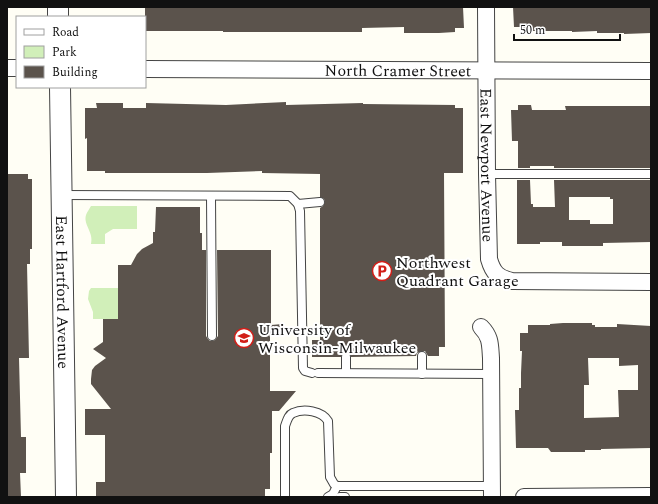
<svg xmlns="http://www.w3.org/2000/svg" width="658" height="504" font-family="Spectral,serif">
<rect width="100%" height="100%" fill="#fffef5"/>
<!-- green -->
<g fill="#d1efb9">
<path d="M 91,206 L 137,206 L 137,229 L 113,229 L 105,234 L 105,244 L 91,244 C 94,232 83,225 86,215 C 87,212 90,208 91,206 Z"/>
<polygon points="91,288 118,288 118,319 93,319 93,312 88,299 89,291"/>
</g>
<!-- building -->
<g fill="#5b534c" fill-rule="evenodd">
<polygon points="145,7 463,7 464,28 455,28 455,32 439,33 404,33 404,27 362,28 362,32 223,32 223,31 145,31"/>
<polygon points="513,7 651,7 651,33 624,34 624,33 597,33 597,31 572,32 572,31 520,31 520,27 514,27"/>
<polygon points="286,102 286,105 363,103 363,104 455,105 455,108 463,108 463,173 444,173 445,347 439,347 439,356 428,356 425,351 422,351 417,353 416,356 351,357 349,352 343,352 341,357 312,357 312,340 320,340 320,208 323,206 325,202 324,199 320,197 320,174 262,173 262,171 207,173 105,173 105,171 87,171 87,138 85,139 85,108 97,108 96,103 123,103 123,108 146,108 146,103 226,105"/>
<polygon points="518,105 531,105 532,110 566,110 565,106 651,106 651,168 554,168 554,166 530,166 530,168 518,168 518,141 512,141 511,110 518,110"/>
<polygon points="7,174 28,174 28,179 32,179 32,249 30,249 30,264 27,264 29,358 19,358 21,437 26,437 26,473 20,473 21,497 7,497"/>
<path d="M 517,180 L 530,180 L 531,204 L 533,204 L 533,207 L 555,207 L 554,180 L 651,180 L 651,242 L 603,243 L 603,246 L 562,246 L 562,242 L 540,242 L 540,244 L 517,244 ZM 569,197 L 610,197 L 610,199 L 613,199 L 613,224 L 590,224 L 590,220 L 569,220 Z"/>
<polygon points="156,207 200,207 200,233 202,233 202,250 206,250 206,336 208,339 210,341 212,341 215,340 218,336 217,250 271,250 271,325 283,324 283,336 270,336 270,391 296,391 279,411 272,411 272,453 270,453 270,489 265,489 265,497 96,497 96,482 105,482 105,435 85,435 85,409 111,409 91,384 91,379 92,370 95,366 106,358 93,349 103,342 103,319 118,319 118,265 131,265 137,254 142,249 153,243 153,232 155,232"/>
<path d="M 563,323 L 592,323 L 592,325 L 595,325 L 595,327 L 617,327 L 617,324 L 651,326 L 651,448 L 601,449 L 601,450 L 585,450 L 585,452 L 551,452 L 548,448 L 516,448 L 515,410 L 519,410 L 519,388 L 521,388 L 521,373 L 522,351 L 520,351 L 520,333 L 528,333 L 528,325 L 550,325 L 550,324 ZM 588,358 L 619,358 L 619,366 L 638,365 L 638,390 L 618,390 L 619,417 L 584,418 L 584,385 L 589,385 Z"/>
</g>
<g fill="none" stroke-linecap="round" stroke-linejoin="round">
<!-- service casing -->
<g stroke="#444" stroke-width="10">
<g id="service">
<polyline points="487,174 651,174"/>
<polyline points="62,195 290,196 298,204 300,211 303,368 305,371 312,373"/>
<polyline points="211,196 212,336"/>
<polyline points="298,204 320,202"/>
<polyline points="422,356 422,374"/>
<polyline points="318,373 491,374"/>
<polyline points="346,373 346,357"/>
<path d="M 285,497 L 285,426 C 287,421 288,415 293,413 C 304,408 322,411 328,421 L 330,477 L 334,484 L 337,486 L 492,486"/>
<polyline points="328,497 333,494 337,486"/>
<polyline points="340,497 345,497"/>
</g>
</g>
<!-- minor casing -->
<g stroke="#444" stroke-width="18">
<g id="minor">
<path id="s1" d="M 486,7 L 487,174 L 489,259 C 493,273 498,278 512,281 L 651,282"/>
<polyline points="7,68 17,68"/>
<path id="s2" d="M 145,69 L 651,71"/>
<path d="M 481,327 C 491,337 490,345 491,358 L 492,497"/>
<polyline points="524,497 651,496"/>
</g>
</g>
<!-- tertiary casing -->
<g stroke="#444" stroke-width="22">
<g id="tertiary">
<polyline points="58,7 58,17"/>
<path id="s3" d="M 60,87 L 66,497"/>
</g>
</g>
<!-- service -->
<use href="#service" stroke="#fff" stroke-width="8"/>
<!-- minor -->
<use href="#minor" stroke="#fff" stroke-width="16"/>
<!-- tertiary -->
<use href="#tertiary" stroke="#fff" stroke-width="20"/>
</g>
<!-- icons -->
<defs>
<g id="parking-ring" transform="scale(1)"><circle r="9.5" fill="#fff" stroke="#d21e18" stroke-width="1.5"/><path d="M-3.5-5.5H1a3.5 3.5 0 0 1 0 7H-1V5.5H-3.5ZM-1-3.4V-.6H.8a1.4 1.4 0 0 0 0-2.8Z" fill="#d21e18"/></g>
<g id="university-ring" transform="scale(1)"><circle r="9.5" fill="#fff" stroke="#d21e18" stroke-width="1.5"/><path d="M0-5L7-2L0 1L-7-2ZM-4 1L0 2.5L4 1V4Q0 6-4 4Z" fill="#d21e18"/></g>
</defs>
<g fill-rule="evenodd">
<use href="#parking-ring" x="382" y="271"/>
<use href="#university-ring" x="244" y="338"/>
</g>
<g text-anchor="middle" stroke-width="4" stroke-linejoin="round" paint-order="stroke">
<!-- street labels -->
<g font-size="16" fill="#111" stroke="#fff">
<text dy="6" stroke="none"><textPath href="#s2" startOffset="253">North Cramer Street</textPath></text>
<text dy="6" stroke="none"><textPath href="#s1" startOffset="158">East Newport Avenue</textPath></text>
<text dy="6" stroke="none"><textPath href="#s3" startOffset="205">East Hartford Avenue</textPath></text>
</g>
<!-- poi labels -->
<g font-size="16" fill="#111" stroke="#fff" text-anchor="start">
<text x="396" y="268">Northwest<tspan x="396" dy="18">Quadrant Garage</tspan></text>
<text x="258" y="335">University of<tspan x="258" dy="18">Wisconsin-Milwaukee</tspan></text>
</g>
</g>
<!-- border -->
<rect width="658" height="504" fill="none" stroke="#111111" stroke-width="16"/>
<!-- legend -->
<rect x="16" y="16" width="130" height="72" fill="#ffffff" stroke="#a0a0a0"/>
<rect x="24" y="29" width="20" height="6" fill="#ffffff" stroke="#a0a0a0"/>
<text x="52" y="36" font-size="12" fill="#111111">Road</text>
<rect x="24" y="46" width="20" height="12" fill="#d1efb9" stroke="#a0a0a0"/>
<text x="52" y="56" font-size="12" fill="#111111">Park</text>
<rect x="24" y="66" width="20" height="12" fill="#5b534c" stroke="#a0a0a0"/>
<text x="52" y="76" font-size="12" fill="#111111">Building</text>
<!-- scale -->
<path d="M514 34v6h106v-6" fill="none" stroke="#111111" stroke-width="2"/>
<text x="520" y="34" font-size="12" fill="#111111" stroke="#ffffff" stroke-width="3" paint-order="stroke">50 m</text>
</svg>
